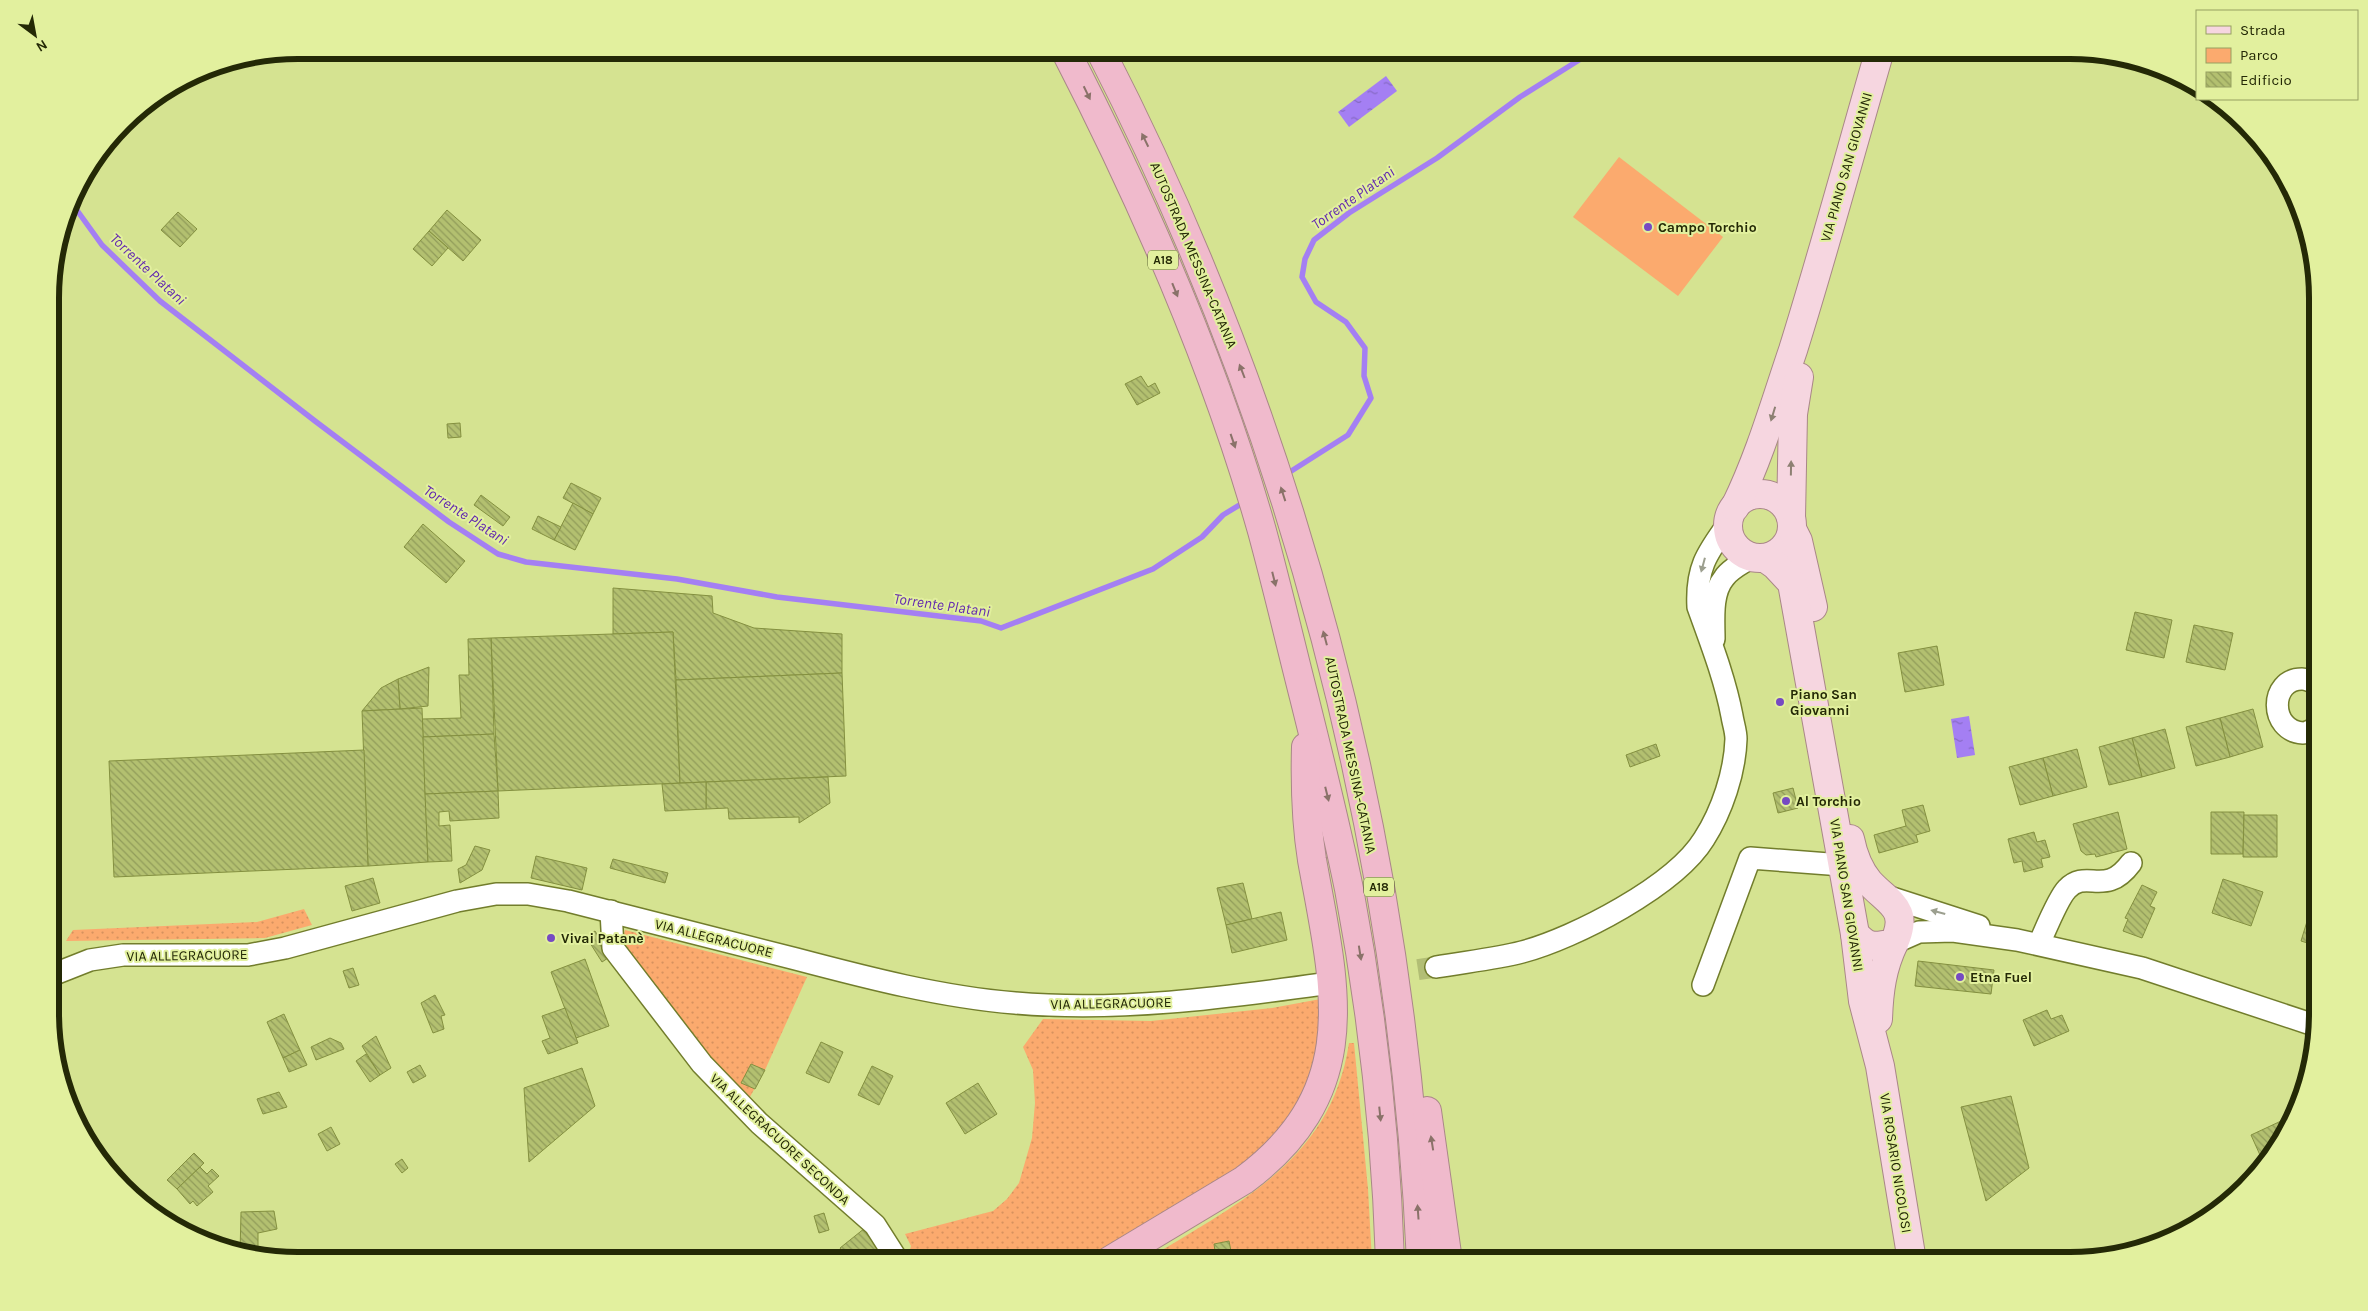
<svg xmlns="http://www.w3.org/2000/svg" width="2368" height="1311" font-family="Karla,sans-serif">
<defs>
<pattern id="grass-dots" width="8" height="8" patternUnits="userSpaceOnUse" patternTransform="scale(1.25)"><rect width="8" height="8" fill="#fbaa6e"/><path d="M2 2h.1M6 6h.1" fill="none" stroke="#d7925e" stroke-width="1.8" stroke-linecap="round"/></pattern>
<pattern id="water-ripples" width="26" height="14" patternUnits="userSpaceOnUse" patternTransform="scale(1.25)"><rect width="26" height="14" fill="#a47ff3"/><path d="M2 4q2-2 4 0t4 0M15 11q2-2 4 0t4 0" fill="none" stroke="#8568c3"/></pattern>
<pattern id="building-back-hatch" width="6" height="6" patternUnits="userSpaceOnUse" patternTransform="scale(1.25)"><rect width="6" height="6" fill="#b3c070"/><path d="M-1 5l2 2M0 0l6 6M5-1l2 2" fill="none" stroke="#919c5a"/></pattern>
</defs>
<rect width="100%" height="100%" fill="#d5e391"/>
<!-- grass -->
<g fill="url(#grass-dots)">
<polygon points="304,909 312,925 265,938 66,941 73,930 257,922"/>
<polygon points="625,930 807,977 765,1070 746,1104 620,948"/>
<polygon points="1326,998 1310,1087 1282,1131 1237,1171 1092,1261 907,1261 911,1246 905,1234 993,1211 1007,1199 1019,1183 1032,1138 1035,1103 1033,1070 1023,1047 1043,1019 1151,1021 1272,1008"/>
<path d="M 1349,1043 L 1354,1043 L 1368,1189 L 1372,1261 L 1144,1261 C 1236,1204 1331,1162 1349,1043 Z"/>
</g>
<!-- park -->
<polygon fill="#fbaa6e" points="1619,157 1723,237 1678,296 1573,217"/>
<!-- water -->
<g fill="url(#water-ripples)">
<polygon points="1386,76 1397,91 1349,127 1338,112"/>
<polygon points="1969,716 1975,755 1957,758 1951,719"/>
</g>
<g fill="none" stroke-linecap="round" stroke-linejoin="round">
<!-- stream -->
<g stroke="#a47ff3" stroke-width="5.5">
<polyline points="71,202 102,245 160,301 315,421 449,522 498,554 526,562 677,579 777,597 981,621 1001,628 1153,569 1202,537 1223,515 1246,501"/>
<polyline points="1285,475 1348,435 1371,398 1364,376 1365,348 1346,322 1316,302 1302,277 1305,259 1314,240 1349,213 1437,158 1520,97 1595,50"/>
</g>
</g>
<!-- building -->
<g fill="url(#building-back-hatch)" stroke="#849040">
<polygon points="447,210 481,240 463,261 429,231"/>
<polygon points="178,212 197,229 180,247 161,230"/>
<polygon points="429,231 448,248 432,266 413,249"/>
<polygon points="1141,376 1148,387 1155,383 1160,393 1137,405 1125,384"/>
<polygon points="460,423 461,437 448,438 447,424"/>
<polygon points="571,483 601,498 593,514 563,498"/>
<polygon points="481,495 510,517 503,526 474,505"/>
<polygon points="573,503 593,514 575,550 554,540"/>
<polygon points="538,516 561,527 554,540 532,529"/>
<polygon points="423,524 465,561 446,583 404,547"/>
<polygon points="613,588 712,596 713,613 754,628 842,634 842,673 676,680 673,632 613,634"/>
<polygon points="2135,612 2172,620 2164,658 2126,650"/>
<polygon points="2194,625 2233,633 2225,670 2186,662"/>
<polygon points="673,632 680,783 498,791 491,638"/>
<polygon points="491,638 494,734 423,737 422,719 461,718 459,675 469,675 468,639"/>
<polygon points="1937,646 1944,685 1905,692 1898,653"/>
<polygon points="429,667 428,706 400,709 398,679"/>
<polygon points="842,673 846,776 680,783 676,680"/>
<polygon points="398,679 400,709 362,711 381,688"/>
<polygon points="422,708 428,862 368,866 362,711"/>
<polygon points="2253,709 2263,747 2230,757 2220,718"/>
<polygon points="2220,718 2230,757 2196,766 2186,727"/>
<polygon points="2165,729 2175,768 2142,777 2132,738"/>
<polygon points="494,734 498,791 425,794 423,737"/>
<polygon points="2132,738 2142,777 2109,785 2099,747"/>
<polygon points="1656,744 1660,756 1630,767 1626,755"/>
<polygon points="2077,749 2087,787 2053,796 2043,758"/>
<polygon points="364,750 368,866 114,877 109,761"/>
<polygon points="2043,758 2053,796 2020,805 2009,767"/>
<polygon points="828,777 830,803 799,823 799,817 729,819 728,808 706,809 706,782"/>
<polygon points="706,782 706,809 665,811 662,784"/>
<polygon points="1793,788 1798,808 1778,813 1773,793"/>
<polygon points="498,791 499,818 450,821 449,811 439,812 439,826 450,825 452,861 428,862 425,794"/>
<polygon points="1923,805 1930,831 1916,835 1918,842 1879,853 1874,835 1906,826 1902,810"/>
<polygon points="2118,812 2127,849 2096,857 2095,854 2086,855 2081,851 2073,824"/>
<polygon points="2211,812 2244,812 2243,854 2211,854"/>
<polygon points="2244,815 2277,815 2277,857 2243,857"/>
<polygon points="2309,815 2317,815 2317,856 2307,855"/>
<polygon points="2034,832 2037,842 2045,840 2050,857 2041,859 2043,867 2024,872 2022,861 2014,863 2008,839"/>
<polygon points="475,846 490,850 482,870 460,883 458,869 466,865"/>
<polygon points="536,856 587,868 582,890 531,878"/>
<polygon points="613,859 668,873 665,883 610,868"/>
<polygon points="373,878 380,903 352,911 345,886"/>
<polygon points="2223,879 2263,892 2251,926 2212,913"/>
<polygon points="1243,883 1252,919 1226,925 1217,888"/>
<polygon points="2142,885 2157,892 2150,906 2155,908 2142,938 2123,931 2128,919 2125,918"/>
<polygon points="2316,892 2317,892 2317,946 2301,941"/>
<polygon points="1281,912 1287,940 1232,953 1226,925"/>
<polygon points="595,931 611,956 602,962 590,943 594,941 590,934"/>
<polygon points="585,959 609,1026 576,1038 551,972"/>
<polygon points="1918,961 1994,970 1991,994 1915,986"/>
<polygon points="353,968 359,985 349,988 343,971"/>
<polygon points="435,995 445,1015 441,1016 444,1029 433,1033 421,1003"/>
<polygon points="565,1008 578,1043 548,1054 542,1041 550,1038 542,1016"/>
<polygon points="2047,1010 2051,1019 2062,1015 2069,1031 2034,1046 2023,1020"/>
<polygon points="284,1014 300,1050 283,1058 267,1022"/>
<polygon points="376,1036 391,1068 380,1075 362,1046"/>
<polygon points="330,1038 341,1043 344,1049 316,1060 311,1047"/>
<polygon points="821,1042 843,1052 829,1083 806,1073"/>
<polygon points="300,1050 307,1065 289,1072 283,1058"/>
<polygon points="366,1054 380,1075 370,1082 356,1061"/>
<polygon points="751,1064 765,1070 755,1089 741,1083"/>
<polygon points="420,1065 426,1076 413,1083 407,1072"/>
<polygon points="872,1066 893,1076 879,1105 858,1095"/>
<polygon points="582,1068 595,1106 529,1162 524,1088"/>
<polygon points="978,1083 997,1114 965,1134 946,1103"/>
<polygon points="279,1092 287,1107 263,1114 257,1099"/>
<polygon points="2011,1096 2029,1168 1986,1201 1961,1107"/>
<polygon points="2294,1115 2285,1137 2264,1164 2251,1135"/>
<polygon points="331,1127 340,1144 327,1151 318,1134"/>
<polygon points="194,1153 204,1163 177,1189 167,1180"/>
<polygon points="402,1159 408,1168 402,1173 395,1164"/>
<polygon points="200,1167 207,1174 212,1169 219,1176 208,1186 213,1192 197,1206 193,1201 190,1204 177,1189"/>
<polygon points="274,1211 277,1229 258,1233 258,1256 240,1254 241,1212"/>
<polygon points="824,1213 829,1230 819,1233 814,1216"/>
<polygon points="865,1228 888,1261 850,1261 840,1248"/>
<polygon points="1229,1241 1233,1261 1201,1261 1200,1254 1215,1251 1214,1244"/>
</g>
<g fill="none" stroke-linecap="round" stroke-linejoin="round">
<!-- minor-tunnel -->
<polyline stroke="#b2be75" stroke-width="21" stroke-dasharray="21 11" stroke-linecap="butt" points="1323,984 1436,967"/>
<!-- minor casing -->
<g stroke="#727d2c" stroke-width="24">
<g id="minor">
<path d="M 1714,639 C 1714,620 1711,594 1724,578 C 1730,569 1743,563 1752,557"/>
<path d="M 2317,684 C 2313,682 2307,679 2302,679 C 2269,679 2269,731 2303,733 C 2307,733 2313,729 2317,728"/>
<polyline points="1886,896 1979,926"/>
<polyline points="611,911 613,948 702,1064 759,1123 875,1225 898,1261"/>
<polyline points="1894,943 1919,932 1953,931 2017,940 2142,968 2317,1026"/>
<path d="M 2039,944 C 2045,931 2058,898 2067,889 C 2087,868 2105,898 2131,863"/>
<path d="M 1436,967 C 1464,962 1495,959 1522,952 C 1575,938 1675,886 1704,839 C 1722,811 1735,772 1736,739 C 1736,731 1733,723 1732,716 C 1725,679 1711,643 1698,607 C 1696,569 1706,554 1728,524"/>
<path d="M 52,975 L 90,960 L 123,955 L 248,955 L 285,948 L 457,901 L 496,894 L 528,894 L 568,901 C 644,920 720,940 796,959 C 868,978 941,997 1015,1003 C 1118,1012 1222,998 1323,984"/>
<polyline points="1703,985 1750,858 1842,865"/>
</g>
</g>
<!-- major casing -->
<g stroke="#a98787" stroke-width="30">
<g id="major">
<circle cx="1760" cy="526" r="32"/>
<path d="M 1735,507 C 1760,456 1775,403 1793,350 C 1824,251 1851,150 1880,50"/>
<polyline points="1791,517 1793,414 1799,377"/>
<polyline points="1792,529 1798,541 1813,607"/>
<polyline points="1765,558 1775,565 1792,583 1855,934 1863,1001 1880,1066 1912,1261"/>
<path d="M 1850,839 C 1853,854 1859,870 1869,882 C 1889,904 1910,908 1894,943 C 1875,947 1869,949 1855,934"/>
<path d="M 1878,1019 C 1879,991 1882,968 1894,943"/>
</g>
</g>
<!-- highway casing -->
<g stroke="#a98787" stroke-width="30">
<g id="highway">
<path d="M 1065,50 C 1144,203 1215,365 1262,531 C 1277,586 1290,642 1304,697 C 1320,761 1336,825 1349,889 C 1372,1011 1386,1137 1390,1261"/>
<path d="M 1100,50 C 1292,423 1402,841 1421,1261"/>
<polyline points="1427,1111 1448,1261"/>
<path d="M 1109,1261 L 1244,1180 C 1365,1090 1335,987 1312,860 C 1306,822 1305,784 1306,747"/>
</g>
</g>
<!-- minor -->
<use href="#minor" stroke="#fff" stroke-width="21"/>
<!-- major -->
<use href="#major" stroke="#f6d6e0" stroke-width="28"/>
<!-- highway -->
<use href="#highway" stroke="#f0bacc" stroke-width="28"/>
</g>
<!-- one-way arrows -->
<defs><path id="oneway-solid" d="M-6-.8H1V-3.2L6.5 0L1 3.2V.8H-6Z" transform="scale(1.25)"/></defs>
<g fill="#8a7269">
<use href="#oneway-solid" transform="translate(1087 93) rotate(64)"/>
<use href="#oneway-solid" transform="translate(1145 140) rotate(-116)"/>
<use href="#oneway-solid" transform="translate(1175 290) rotate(68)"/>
<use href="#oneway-solid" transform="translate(1242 371) rotate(-111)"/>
<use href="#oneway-solid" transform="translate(1233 441) rotate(71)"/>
<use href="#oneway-solid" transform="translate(1283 494) rotate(-108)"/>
<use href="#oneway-solid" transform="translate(1274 579) rotate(76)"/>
<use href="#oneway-solid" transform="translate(1325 638) rotate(-105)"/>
<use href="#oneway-solid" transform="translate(1327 794) rotate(76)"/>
<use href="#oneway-solid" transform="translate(1360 953) rotate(81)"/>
<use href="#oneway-solid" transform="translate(1380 1114) rotate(84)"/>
<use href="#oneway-solid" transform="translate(1432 1143) rotate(-99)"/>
<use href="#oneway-solid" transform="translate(1418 1212) rotate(-94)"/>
</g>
<g fill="#8d8073">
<use href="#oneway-solid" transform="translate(1773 414) rotate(107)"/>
<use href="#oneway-solid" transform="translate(1791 468) rotate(-89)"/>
</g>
<g fill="#9c9f8f">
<use href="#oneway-solid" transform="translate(1703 565) rotate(105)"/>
<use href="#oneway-solid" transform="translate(1938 912) rotate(-165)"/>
</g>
<!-- markers -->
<g fill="#764ac2" stroke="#e2f09e" stroke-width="2">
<circle cx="1648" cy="227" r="5"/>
<circle cx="1780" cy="702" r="5"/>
<circle cx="1786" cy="801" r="5"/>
<circle cx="551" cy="938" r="5"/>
<circle cx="1960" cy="977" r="5"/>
</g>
<g text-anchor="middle" stroke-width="4" stroke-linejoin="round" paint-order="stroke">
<!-- shield labels -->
<g fill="#e2f09e" stroke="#5d6534" stroke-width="1">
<rect x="1148" y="250.5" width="30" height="19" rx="4"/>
<rect x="1364" y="877.5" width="30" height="19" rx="4"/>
</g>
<g font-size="12" font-weight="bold" fill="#242906">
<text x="1163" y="264">A18</text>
<text x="1379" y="891">A18</text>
</g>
<!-- street labels -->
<g font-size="14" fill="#242906" stroke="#e2f09e">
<text transform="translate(1846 167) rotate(-74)" y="5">VIA PIANO SAN GIOVANNI</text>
<text transform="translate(1194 255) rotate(67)" y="5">AUTOSTRADA MESSINA-CATANIA</text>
<text transform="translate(1351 755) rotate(78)" y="5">AUTOSTRADA MESSINA-CATANIA</text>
<text transform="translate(1847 895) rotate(81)" y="5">VIA PIANO SAN GIOVANNI</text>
<text transform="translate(714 938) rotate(14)" y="5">VIA ALLEGRACUORE</text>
<text transform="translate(187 955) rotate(-1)" y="5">VIA ALLEGRACUORE</text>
<text transform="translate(1111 1003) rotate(-1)" y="5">VIA ALLEGRACUORE</text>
<text transform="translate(780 1139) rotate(43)" y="5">VIA ALLEGRACUORE SECONDA</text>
<text transform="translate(1896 1163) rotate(81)" y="5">VIA ROSARIO NICOLOSI</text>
</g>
<!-- poi labels -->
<g font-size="14" font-weight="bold" fill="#242906" stroke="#e2f09e" text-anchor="start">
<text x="1658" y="232">Campo Torchio</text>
<text x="1790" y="699">Piano San<tspan x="1790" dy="16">Giovanni</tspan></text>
<text x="1796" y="806">Al Torchio</text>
<text x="561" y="943">Vivai Patanè</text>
<text x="1970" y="982">Etna Fuel</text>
</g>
<!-- water labels -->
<g font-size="15" font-style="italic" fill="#6127af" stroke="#e2f09e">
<text transform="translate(1353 198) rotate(-35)" y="5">Torrente Platani</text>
<text transform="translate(148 269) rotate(43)" y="5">Torrente Platani</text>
<text transform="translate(466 515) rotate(33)" y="5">Torrente Platani</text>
<text transform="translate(942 605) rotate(8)" y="5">Torrente Platani</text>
</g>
</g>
<!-- crop -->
<path d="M0 0H2368V1311H0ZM298 59H2070A239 239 0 0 1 2309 298V1013A239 239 0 0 1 2070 1252H298A239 239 0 0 1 59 1013V298A239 239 0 0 1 298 59Z" fill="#e2f09e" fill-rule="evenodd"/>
<path fill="none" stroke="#242906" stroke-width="6" d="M298 59H2070A239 239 0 0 1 2309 298V1013A239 239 0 0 1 2070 1252H298A239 239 0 0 1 59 1013V298A239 239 0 0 1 298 59Z"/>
<!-- legend -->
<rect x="2196" y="10" width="162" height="90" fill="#e2f09e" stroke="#96a061"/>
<rect x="2206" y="26" width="25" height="8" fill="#f6d6e0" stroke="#96a061"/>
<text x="2240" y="35" font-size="15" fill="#242906">Strada</text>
<rect x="2206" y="48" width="25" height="15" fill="#fbaa6e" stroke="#96a061"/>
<text x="2240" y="60" font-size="15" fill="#242906">Parco</text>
<rect x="2206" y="72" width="25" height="15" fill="url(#building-back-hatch)" stroke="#96a061"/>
<text x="2240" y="85" font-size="15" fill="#242906">Edificio</text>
<!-- north arrow -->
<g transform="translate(35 35) rotate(148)" stroke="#e2f09e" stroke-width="4" paint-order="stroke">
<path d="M0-4L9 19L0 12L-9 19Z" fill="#242906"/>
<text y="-8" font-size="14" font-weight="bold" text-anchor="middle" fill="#242906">N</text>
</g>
</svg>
